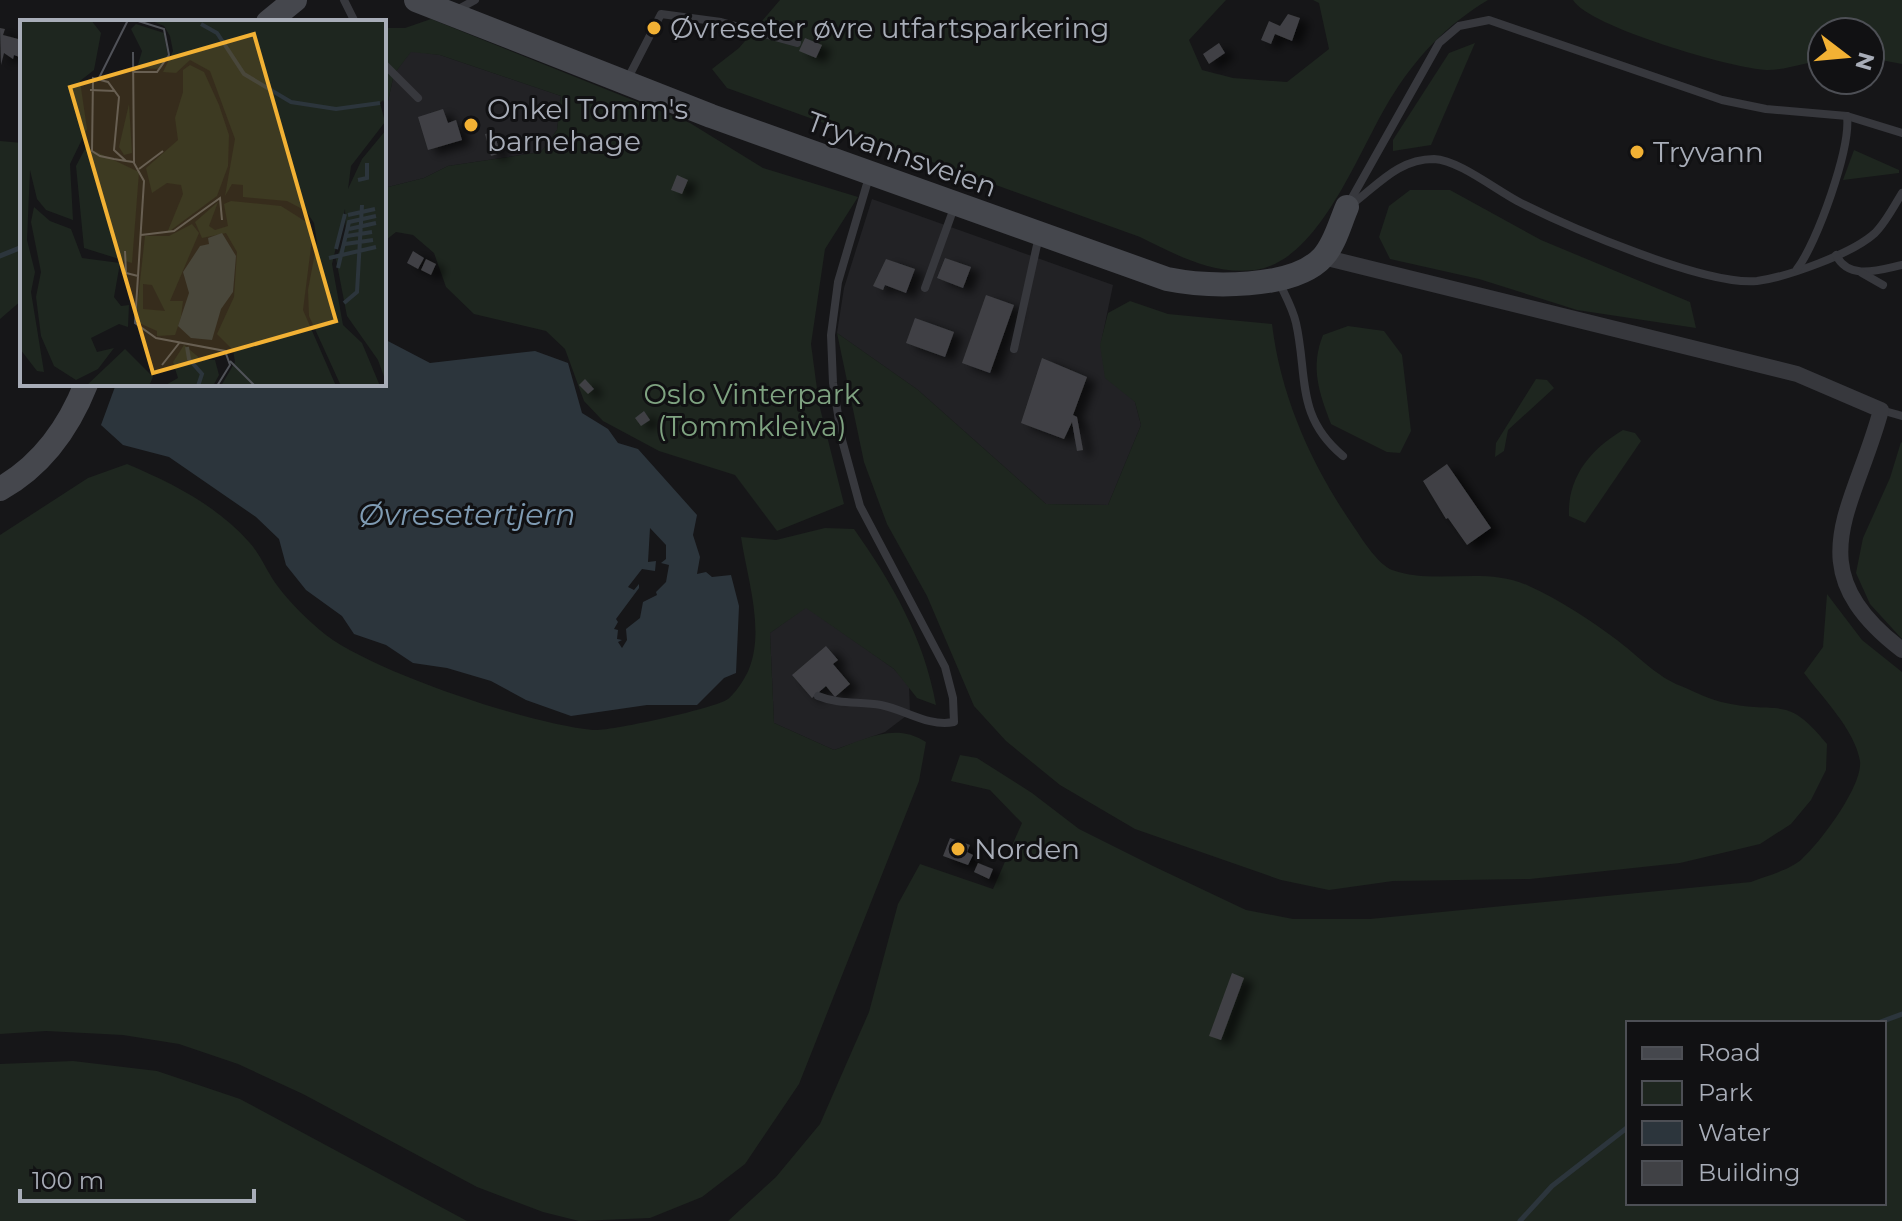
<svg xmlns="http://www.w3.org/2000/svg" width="1902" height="1221" font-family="Montserrat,sans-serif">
<defs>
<filter id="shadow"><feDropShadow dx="9" dy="5" stdDeviation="4" flood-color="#0009"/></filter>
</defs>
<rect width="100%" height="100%" fill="#161618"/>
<!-- built -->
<g fill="#222225">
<polygon points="411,51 440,55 561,96 557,130 541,152 448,166 424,178 384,188 384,119 394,74"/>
<polygon points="872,199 1113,285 1101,343 1135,402 1141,425 1108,505 1046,504 918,390 837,333 844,288"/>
<polygon points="806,607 894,669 909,686 910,713 885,732 834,750 774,723 770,633"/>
</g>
<!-- green -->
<g fill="#1e261f" fill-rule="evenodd">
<path d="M 780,0 L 1226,0 L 1189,40 L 1202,70 L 1233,78 L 1287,82 L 1329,49 L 1319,3 L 1313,0 L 1488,0 C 1448,24 1419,54 1394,93 C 1361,143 1322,261 1255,270 C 1212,275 1177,255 1140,237 L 727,88 L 712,69 L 739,48 Z"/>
<path d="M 1573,0 L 1902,0 L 1902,64 L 1870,58 L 1870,32 L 1822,32 L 1822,60 C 1805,63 1785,70 1767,70 C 1734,69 1589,27 1573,0 Z"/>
<polygon points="431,19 690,123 763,168 858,197 825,249 811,344 819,404 844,504 777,531 735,475 659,451 603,421 584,401 565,349 546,331 474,314 446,287 434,253 413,235 396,232 386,240 384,248 384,188 424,178 448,166 541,152 557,130 561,96 440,55 411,52 394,74 384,119 384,28 405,28"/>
<polygon points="1475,43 1431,145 1393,151 1393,140 1449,53"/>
<polygon points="0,141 22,143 22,300 0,319"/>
<polygon points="1854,150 1899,170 1899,173 1843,180"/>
<polygon points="1410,190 1450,190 1541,240 1690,302 1696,328 1577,310 1479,279 1390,259 1379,237 1389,206"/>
<path d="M 1130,301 L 1168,314 L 1272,324 C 1281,399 1313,468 1356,530 C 1364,542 1378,564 1392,570 C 1437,586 1484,565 1529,586 C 1560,600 1590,620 1617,640 C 1637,655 1657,677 1681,686 C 1695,692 1711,700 1726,703 C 1780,715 1786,693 1827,744 L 1826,770 L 1811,800 L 1791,824 L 1760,844 L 1680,863 L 1530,879 L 1393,881 L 1329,890 L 1281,880 L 1135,829 L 1060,785 L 1006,741 L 974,706 L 927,596 L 887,524 L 864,462 L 837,333 L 918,390 L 1046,504 L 1108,505 L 1141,425 L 1135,402 L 1105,378 L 1100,345 L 1108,313 Z"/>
<path d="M 1348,326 L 1384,331 L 1402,355 L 1411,431 L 1400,453 L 1387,452 L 1331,424 C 1319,393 1310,367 1323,335 Z"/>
<polygon points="1536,379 1547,380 1554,388 1508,430 1504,451 1495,457 1496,443"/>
<path d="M 1623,430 L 1635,433 L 1641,441 L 1585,523 L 1569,516 C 1567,477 1591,449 1623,430 Z"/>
<polygon points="1901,442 1902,443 1902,639 1870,604 1856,573 1863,538 1890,478"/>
<path d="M 127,464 C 172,483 216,505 249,542 C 261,555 267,573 279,588 C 291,604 310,622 326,635 C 376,673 530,724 593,730 C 607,732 717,708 728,699 C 735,694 746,677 749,669 C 765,629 747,578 741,537 L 776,540 L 825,528 L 854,529 C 892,583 924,638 936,705 L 917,698 L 894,669 L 806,608 L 770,633 L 774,723 L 834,750 C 866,739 895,722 926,742 L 919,781 L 799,1084 L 745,1164 L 702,1197 L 650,1218 L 579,1221 L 543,1212 L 477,1187 L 303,1094 L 238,1064 L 179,1044 L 123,1035 L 46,1031 L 0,1034 L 0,535 L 88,478 Z"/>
<path d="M 1827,594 L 1862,640 L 1902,672 L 1902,1221 L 728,1221 L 776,1177 L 820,1124 L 869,1012 L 898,904 L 920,864 L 993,889 L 1022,823 L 990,790 L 951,781 L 960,755 L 977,758 L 1032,793 L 1079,829 L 1153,866 L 1246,910 L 1293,919 L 1370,919 L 1751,882 C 1766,876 1790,870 1802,859 C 1820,843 1863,786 1860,761 C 1855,730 1822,697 1804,673 L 1823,647 ZM 1628,1023 L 1884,1023 L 1884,1203 L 1628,1203 Z"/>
<polygon points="73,1061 157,1071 240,1099 467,1221 0,1221 0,1064"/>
</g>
<!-- water -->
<path fill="#2c353c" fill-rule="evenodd" d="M 384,339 L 430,363 L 535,351 L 568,363 L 582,413 L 608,429 L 618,443 L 638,449 L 697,515 L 693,535 L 700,557 L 697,574 L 706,572 L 712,577 L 731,575 L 739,606 L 736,673 L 724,678 L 697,705 L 647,705 L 571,716 L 526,700 L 491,681 L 447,668 L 413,663 L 386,645 L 354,634 L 342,616 L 306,590 L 286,565 L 279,539 L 256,517 L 169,457 L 123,445 L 101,425 L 116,384 L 384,384 ZM 650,528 L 666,545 L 666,559 L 661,563 L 669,565 L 666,582 L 656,592 L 657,595 L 643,602 L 640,618 L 626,629 L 627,640 L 622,648 L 618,642 L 622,640 L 617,639 L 618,630 L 614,629 L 618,622 L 616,619 L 639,588 L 639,584 L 634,590 L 628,587 L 642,569 L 655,571 L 656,561 L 648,562 Z"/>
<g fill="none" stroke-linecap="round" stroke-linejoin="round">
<!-- stream -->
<g stroke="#2c353c" stroke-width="5">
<polyline points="0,256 22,247"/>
<polyline points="1878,1023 1902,1014"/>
<polyline points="1520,1221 1552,1186 1628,1127"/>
</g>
</g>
<!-- building -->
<g fill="#404145" filter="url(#shadow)">
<polygon points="1288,14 1300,18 1292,41 1275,34 1271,44 1261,40 1269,21 1280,26"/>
<polygon points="0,28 5,29 3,35 22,40 22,58 14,55 13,59 4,53 1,65"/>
<polygon points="805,38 822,45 816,58 799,51"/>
<polygon points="1219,43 1225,53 1209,64 1203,54"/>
<polygon points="443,109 448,123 456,120 462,140 428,150 418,117"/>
<polygon points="494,132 500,153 491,156 485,134"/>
<polygon points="677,175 688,180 682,194 671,190"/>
<polygon points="413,251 424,258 418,269 407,263"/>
<polygon points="945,258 971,267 963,288 937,278"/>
<polygon points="426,259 436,264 431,275 421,270"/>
<polygon points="886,259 915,269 906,293 885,285 883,290 873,286"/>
<polygon points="986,295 1014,305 990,373 962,363"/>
<polygon points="915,318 954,332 945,357 906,343"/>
<polygon points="1042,358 1087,377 1073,415 1077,417 1083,450 1077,451 1072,422 1064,439 1021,423"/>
<polygon points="585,379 594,389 588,394 579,385"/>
<polygon points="644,411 650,420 641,426 635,418"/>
<polygon points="1447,464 1491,528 1467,545 1448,518 1446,519 1423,481"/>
<polygon points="826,646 838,660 833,664 850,684 835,697 826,686 812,698 792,675"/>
<polygon points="950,838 970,845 967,852 973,855 968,865 943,856"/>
<polygon points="978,863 993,869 989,879 974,872"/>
<polygon points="1232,973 1244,978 1221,1040 1209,1036"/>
</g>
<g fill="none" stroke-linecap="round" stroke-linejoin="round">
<!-- lane -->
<g stroke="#37383d" stroke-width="8">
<polyline points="344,0 355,22"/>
<polyline points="455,11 475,0"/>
<polyline points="384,64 418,98"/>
<polyline points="627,80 661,14 721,22 797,43"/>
<polyline points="1349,203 1439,43 1459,26 1489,20 1722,100 1766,109 1847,116 1902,133"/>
<path d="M 1351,205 C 1378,185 1398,159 1434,159 C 1459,160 1497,191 1521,203 C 1569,227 1705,286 1757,281 C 1787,277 1852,254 1875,233 C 1886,222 1894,206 1902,193"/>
<path d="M 1836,255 C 1849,281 1879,270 1902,265"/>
<path d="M 1797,269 C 1817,243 1851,148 1847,116"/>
<polyline points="1862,273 1883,285"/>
<path d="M 1279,282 C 1285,295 1293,309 1296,323 C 1308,376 1295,416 1343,456"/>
<polyline points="925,288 955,205"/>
<polyline points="1014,349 1039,236"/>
<polyline points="1881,410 1902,416"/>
<path d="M 818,696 C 840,705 859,701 881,705 C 906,710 928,727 954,722 L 953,698 L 945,667 L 860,506 L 842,440 L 833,383 L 831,335 L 838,282 L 869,177"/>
</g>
<!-- street -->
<path stroke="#37383d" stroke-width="16" d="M 1323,257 L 1797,374 L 1881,410 C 1854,511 1795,568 1902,650"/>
<!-- secondary -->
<g stroke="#45474d" stroke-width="24">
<path d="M 416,0 L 711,116 L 1167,279 C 1207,287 1293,290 1323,257 C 1335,244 1340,223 1347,207"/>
<polyline points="268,22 295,0"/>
<path d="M 0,489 C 41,466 69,427 86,384"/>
</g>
</g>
<!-- markers -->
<g fill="#f2b134" stroke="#111113" stroke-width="3">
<circle cx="654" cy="28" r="8"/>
<circle cx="471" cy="125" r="8"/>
<circle cx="1637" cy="152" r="8"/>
<circle cx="958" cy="849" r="8"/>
</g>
<g text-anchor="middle" stroke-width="6" stroke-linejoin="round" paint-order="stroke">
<!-- poi labels -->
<g font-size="28" fill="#a8adb8" stroke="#111113" text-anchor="start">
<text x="670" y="38">Øvreseter øvre utfartsparkering</text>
<text x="487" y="119">Onkel Tomm's<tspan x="487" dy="32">barnehage</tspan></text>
<text x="1653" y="162">Tryvann</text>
<text x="974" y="859">Norden</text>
</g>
<!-- street labels -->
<g font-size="28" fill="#a8adb8" stroke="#111113">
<text transform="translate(902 154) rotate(20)" y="10">Tryvannsveien</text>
</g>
<!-- park labels -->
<g font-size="28" fill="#7fa381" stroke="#111113">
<text x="752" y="404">Oslo Vinterpark<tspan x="752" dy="32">(Tommkleiva)</tspan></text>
</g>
<!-- water labels -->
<g font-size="30" font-style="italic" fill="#7f9bb3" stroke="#111113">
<text x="467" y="525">Øvresetertjern</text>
</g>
</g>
<!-- overview -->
<g transform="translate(20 20)">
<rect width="366" height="366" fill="#161618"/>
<path d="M 0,0 L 71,0 L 81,13 L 74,50 L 60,61 L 67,109 L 50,144 L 53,200 L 26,190 L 17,179 L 10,150 L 7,220 L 15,252 L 11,272 L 24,352 L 17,351 L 0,329 ZM 130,0 L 366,0 L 366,88 L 363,80 L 360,83 L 365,102 L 331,146 L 328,169 L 342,139 L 366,110 L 366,362 L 358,340 L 327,296 L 316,239 L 326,215 L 325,189 L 312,244 L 323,305 L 342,323 L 360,366 L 321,366 L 289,296 L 288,270 L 297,222 L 294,203 L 286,191 L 267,181 L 223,177 L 223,165 L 212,164 L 205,176 L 215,119 L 190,51 L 170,40 L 156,53 L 143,52 L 153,31 L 150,16 L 144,6 ZM 116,4 L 144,13 L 148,37 L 139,49 L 117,48 L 122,31 L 111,9 ZM 170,45 L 184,52 L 199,85 L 209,115 L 208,146 L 197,176 L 147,213 L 163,174 L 161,165 L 147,163 L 132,173 L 126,148 L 158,120 L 155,98 L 163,72 L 163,50 ZM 109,84 L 112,133 L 104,135 L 99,127 ZM 66,127 L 119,152 L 112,243 L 64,228 L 56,146 ZM 211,181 L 261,186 L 288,203 L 292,219 L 283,290 L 316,366 L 201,366 L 215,342 L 213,330 L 197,314 L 214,277 L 217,232 L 206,213 L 182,218 L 175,202 L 198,182 L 189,206 L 195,210 L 208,206 L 204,184 ZM 14,187 L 30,201 L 51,209 L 62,238 L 100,243 L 94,277 L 101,286 L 109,285 L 108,307 L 99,304 L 71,318 L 77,332 L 94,328 L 78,349 L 56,360 L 34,346 L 21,316 L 16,277 L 21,252 L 11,202 ZM 172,204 L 179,213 L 150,281 L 163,281 L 161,297 L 155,315 L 137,316 L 137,311 L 119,303 L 117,288 L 125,216 L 149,216 ZM 123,264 L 132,265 L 145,291 L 123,289 ZM 164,325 L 182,340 L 195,340 L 199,355 L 193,366 L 144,366 L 158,358 L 153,342 ZM 105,329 L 133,357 L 129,366 L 66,366 Z" fill="#1e261f" fill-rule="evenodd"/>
<path d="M 202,213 L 216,236 L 213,272 L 201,289 L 192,320 L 171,318 L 158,306 L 169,273 L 163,252 L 180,226 L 189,224 L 188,218 Z" fill="#2c353c"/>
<path fill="none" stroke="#2c353c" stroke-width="4" d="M 181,4 L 197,13 L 224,54 L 271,82 L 316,89 L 360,83M 338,160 L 347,158 L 347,143M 328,195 L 355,189M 329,209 L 356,203M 327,216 L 352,212M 325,224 L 353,220M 316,229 L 325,194M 309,238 L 356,227M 318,248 L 329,202 L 356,196M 324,283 L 337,272 L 342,185M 167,327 L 169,339 L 182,354 L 178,366"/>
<path fill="none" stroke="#505258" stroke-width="2" d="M 113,32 L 114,143M 113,52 L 137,52 L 149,35 L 144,9 L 115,0M 79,58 L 108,0M 70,70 L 95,71M 106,141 L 94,130 L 99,77 L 88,62 L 73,58 L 72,131 L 80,136 L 94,139 L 106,141 L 113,142 L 114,143 L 124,161 L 115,303 L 136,318 L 205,331 L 210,345 L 197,366M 119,149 L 143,131M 121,215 L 154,211 L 200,178 L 202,200M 105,231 L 106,253 L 118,256M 210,341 L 235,366M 142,345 L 160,322"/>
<path fill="#f2b134" fill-opacity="0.15" stroke="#f2b134" stroke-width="4" d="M 234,14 L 316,301 L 133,353 L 50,67 Z"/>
<rect width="366" height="366" fill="none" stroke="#a8adb8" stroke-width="4"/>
</g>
<!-- legend -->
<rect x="1626" y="1021" width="260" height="184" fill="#111113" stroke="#4d4f55" stroke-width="2"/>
<rect x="1642" y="1047" width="40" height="12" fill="#45474d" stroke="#4d4f55" stroke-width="2"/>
<text x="1698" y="1061" font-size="24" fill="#a8adb8">Road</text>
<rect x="1642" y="1081" width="40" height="24" fill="#1e261f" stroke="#4d4f55" stroke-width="2"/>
<text x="1698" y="1101" font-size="24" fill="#a8adb8">Park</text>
<rect x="1642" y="1121" width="40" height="24" fill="#2c353c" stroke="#4d4f55" stroke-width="2"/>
<text x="1698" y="1141" font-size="24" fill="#a8adb8">Water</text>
<rect x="1642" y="1161" width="40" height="24" fill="#404145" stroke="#4d4f55" stroke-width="2"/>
<text x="1698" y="1181" font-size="24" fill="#a8adb8">Building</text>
<!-- north arrow -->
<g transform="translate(1846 56) rotate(106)"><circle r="38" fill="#111113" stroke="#4d4f55" stroke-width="2"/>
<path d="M0-6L14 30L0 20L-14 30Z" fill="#f2b134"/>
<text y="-12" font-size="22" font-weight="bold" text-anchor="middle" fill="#a8adb8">N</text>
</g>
<!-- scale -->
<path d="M20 1189v12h234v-12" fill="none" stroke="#a8adb8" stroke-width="4"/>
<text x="32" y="1189" font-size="24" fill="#a8adb8" stroke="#111113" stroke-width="6" paint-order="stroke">100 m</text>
</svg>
